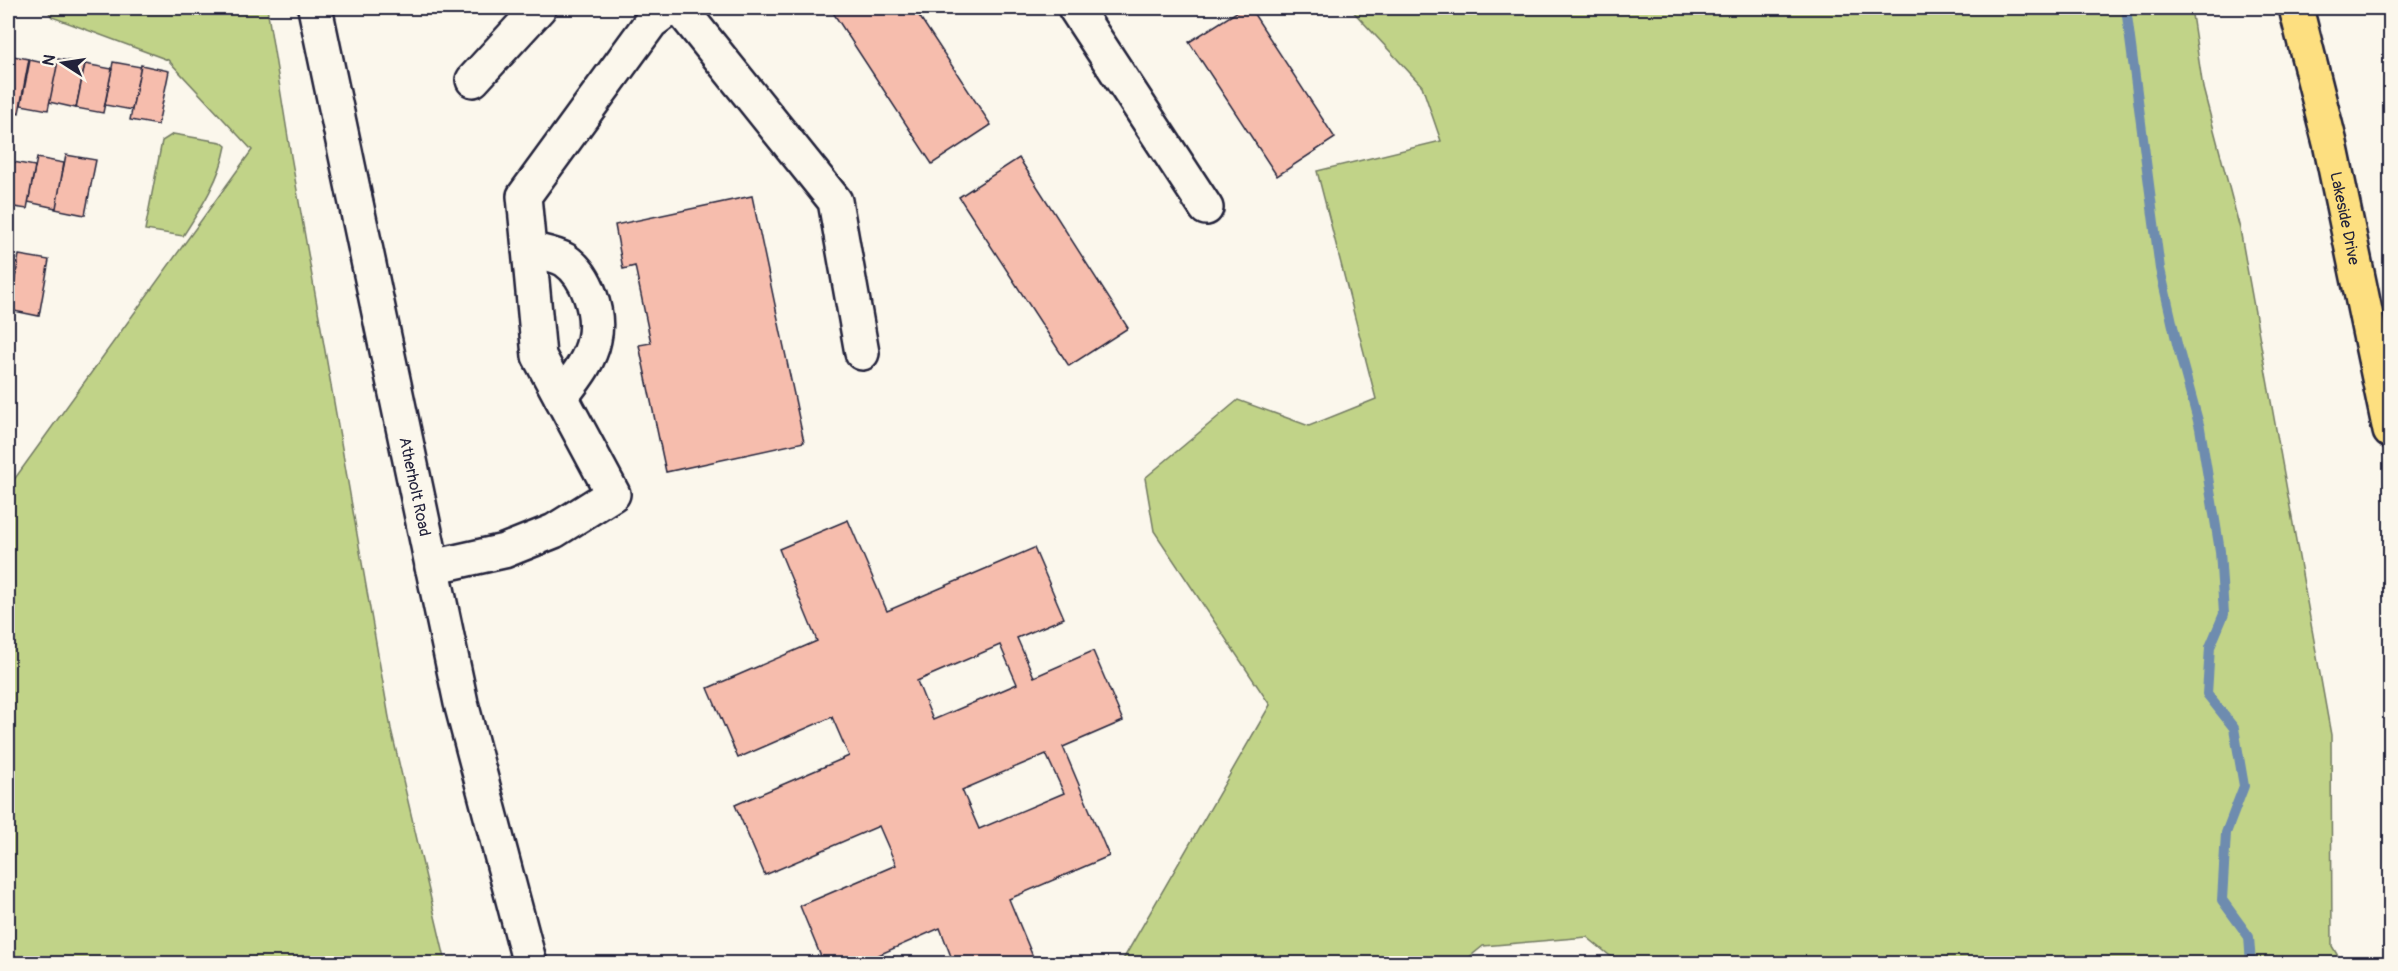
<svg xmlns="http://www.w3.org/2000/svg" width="2398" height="971" font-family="Pangolin,sans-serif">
<rect width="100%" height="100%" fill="#fbf7ec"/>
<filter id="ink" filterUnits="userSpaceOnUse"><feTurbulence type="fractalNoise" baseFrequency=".0167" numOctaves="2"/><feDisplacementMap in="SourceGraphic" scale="12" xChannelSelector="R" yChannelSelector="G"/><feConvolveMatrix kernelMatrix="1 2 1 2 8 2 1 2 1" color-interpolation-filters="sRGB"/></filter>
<g filter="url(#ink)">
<!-- green -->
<g fill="#c1d388" stroke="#727a62" stroke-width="1.5">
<polygon points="46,8 267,8 291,156 391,729 446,963 8,963 8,488 252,150 168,60 52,17"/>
<polygon points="1350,8 2191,8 2203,88 2240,229 2331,735 2332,946 2342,963 1620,964 1587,937 1483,946 1462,963 1121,963 1270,705 1154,531 1145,478 1238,400 1309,426 1376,399 1317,171 1441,141 1422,86"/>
<path d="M 173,134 L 221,142 L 226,146 C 220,179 201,208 183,236 L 145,230 L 162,141 Z"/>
</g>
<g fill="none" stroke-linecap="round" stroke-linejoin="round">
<!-- stream -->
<polyline stroke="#6e8caf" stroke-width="10" points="2126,8 2160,269 2177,344 2200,428 2220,551 2224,614 2210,647 2207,694 2234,728 2244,786 2226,833 2222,900 2249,937 2251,964"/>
</g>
<!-- building -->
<g fill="#f6bdad" stroke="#22223b" stroke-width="1.5" fill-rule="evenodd">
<polygon points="830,8 914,8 991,125 932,164"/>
<polygon points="1243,8 1250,8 1335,138 1277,176 1189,42"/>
<polygon points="8,55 29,59 19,113 8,111"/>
<polygon points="58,59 85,64 76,108 49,102"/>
<polygon points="30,60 57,66 48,110 21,105"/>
<polygon points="113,62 141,67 132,110 105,105"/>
<polygon points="85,64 112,69 103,113 76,108"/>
<polygon points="141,65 169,71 158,125 130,120"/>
<polygon points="66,155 96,160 85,215 55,209"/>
<polygon points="37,158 64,163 56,208 28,202"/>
<polygon points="1019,158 1128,328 1069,366 959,197"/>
<polygon points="8,161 35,166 27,209 8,206"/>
<polygon points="752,196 804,442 666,472 639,345 651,343 635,266 623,269 615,225"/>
<polygon points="19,255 49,260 39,316 9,310"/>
<polygon points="8,261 18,263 9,308 8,308"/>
<path d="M 848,520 L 887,611 L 1034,548 L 1064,618 L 1017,638 L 1034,677 L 1093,651 L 1123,721 L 1063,747 L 1109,856 L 1009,899 L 1036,964 L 954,964 L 940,928 L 858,964 L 824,964 L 800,906 L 896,865 L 879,826 L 765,875 L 735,805 L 849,756 L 832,717 L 738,758 L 708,688 L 817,641 L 779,549 ZM 1000,645 L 1017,684 L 933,720 L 917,681 ZM 1046,754 L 1064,793 L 979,829 L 962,790 Z"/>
</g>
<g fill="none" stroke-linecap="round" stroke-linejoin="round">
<!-- minor casing -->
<g stroke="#22223b" stroke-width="38">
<g id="minor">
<path id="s1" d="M 315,8 L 461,703 L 530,964"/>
<polyline points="680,8 835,201 862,353"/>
<polyline points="1075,8 1206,208"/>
<polyline points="473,80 539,8"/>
<path d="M 529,249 C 539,252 555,254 565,260 C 588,276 600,313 594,340 C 590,361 574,380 561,397"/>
<polyline points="432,567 504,551 554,531 613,494 539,356 524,196 651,22 670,8"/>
</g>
</g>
<!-- major casing -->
<g stroke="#22223b" stroke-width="38">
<g id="major">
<path id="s2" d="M 2296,8 L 2330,143 L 2390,431"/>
</g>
</g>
<!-- minor -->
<use href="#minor" stroke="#fbf7ec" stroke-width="33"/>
<!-- major -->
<use href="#major" stroke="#fddf80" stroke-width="33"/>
</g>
</g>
<g text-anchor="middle" stroke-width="4.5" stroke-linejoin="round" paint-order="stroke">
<!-- street labels -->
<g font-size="16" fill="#22223b" stroke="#fbf7ec">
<text dy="6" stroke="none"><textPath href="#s2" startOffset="216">Lakeside Drive</textPath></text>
<text dy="6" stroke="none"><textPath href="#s1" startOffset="489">Atherholt Road</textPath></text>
</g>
</g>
<!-- margin -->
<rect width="2398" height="971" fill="none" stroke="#fbf7ec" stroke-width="30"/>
<rect x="15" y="15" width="2368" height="941" fill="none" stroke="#22223b" stroke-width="2" filter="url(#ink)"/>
<!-- north arrow -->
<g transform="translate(63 63) rotate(282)" stroke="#fbf7ec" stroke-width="4.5" paint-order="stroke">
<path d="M0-4.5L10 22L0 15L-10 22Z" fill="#22223b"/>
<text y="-9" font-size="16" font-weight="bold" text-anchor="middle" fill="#22223b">N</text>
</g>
</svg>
